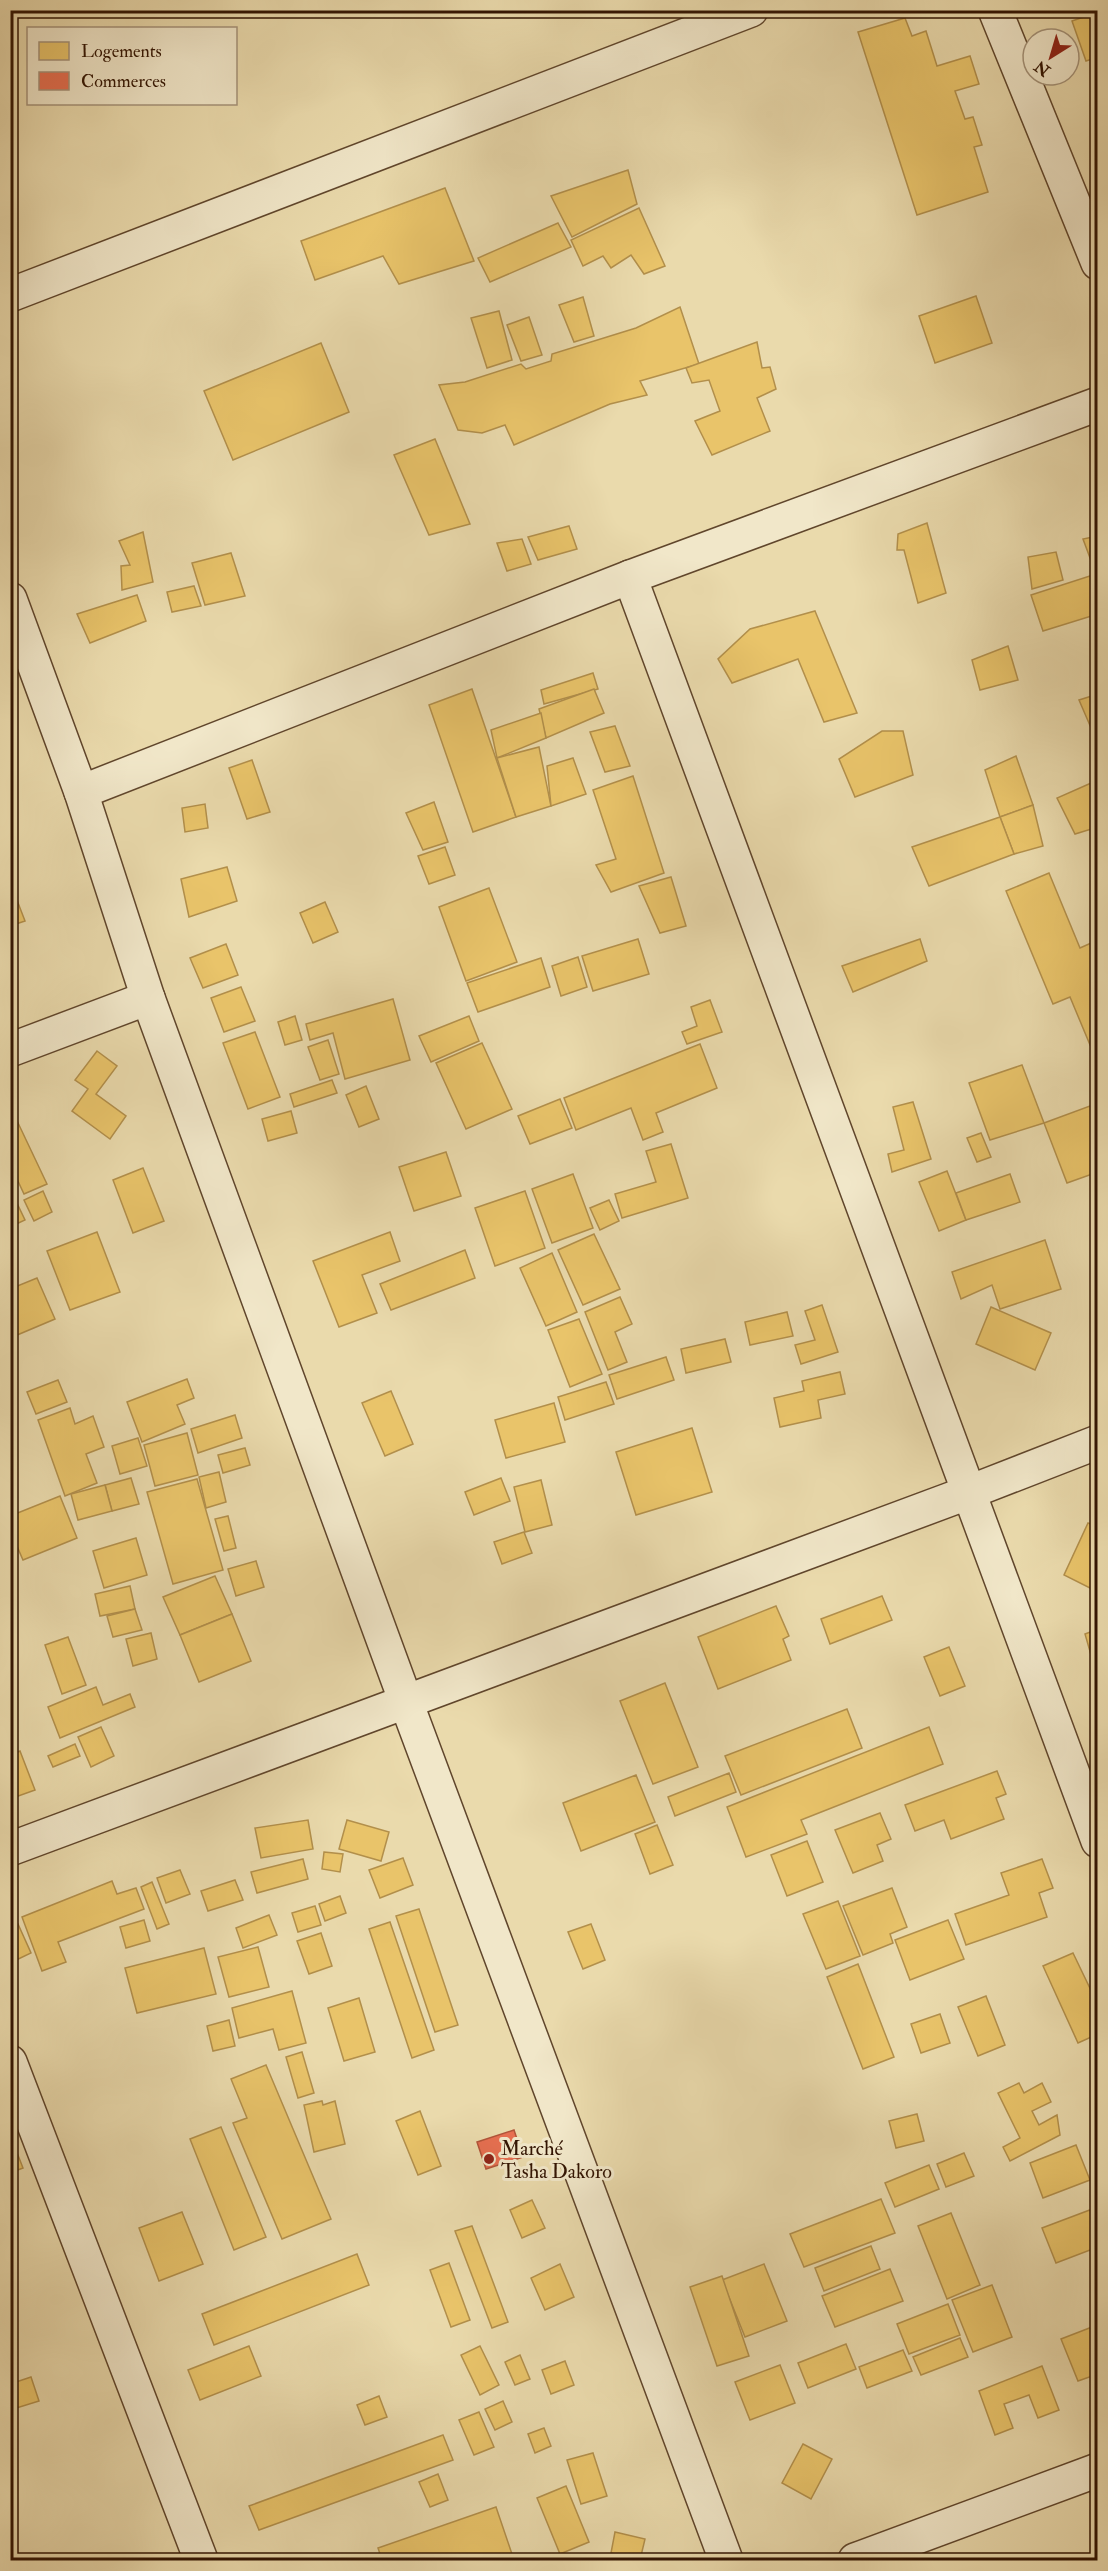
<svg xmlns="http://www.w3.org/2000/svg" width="1108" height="2571" font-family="'IM FELL Double Pica',serif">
<rect width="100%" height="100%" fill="#eadaac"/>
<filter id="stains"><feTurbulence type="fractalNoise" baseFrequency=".00333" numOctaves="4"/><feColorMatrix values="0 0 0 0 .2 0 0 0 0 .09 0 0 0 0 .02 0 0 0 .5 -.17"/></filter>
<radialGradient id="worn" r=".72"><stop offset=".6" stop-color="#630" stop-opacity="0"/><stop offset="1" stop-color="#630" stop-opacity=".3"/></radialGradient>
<!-- homes -->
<g fill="#e9c46a" stroke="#b28f4b" stroke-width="1.5">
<polygon points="1098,12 1098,57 1086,61 1072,21"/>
<polygon points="905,18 912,36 926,31 937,66 970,56 979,84 955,91 965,119 973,117 982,145 974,147 988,192 917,215 858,32"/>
<polygon points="628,170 637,204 572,237 551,196"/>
<polygon points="445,188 474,261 399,284 383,256 315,280 301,241"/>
<polygon points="639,208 665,266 644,274 631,255 611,268 603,256 583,266 571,240"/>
<polygon points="558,223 571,247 490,282 478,258"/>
<polygon points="976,296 992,343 935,363 919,316"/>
<polygon points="583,297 594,336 574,342 559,305"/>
<polygon points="680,307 699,364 640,381 647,395 610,404 514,445 505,425 482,433 458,430 439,385 465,382 521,364 526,369 551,361 552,354 636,328"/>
<polygon points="499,311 512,360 487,368 471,318"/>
<polygon points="529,317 542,355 521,361 507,325"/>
<polygon points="757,342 762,368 770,367 776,389 757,398 770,431 712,455 695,421 720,411 709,380 692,383 686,368"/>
<polygon points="321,343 349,412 233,460 204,391"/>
<polygon points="435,439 470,524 429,535 394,455"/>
<polygon points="927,523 946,593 918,603 904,550 897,550 898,534"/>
<polygon points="569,526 577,549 538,560 528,537"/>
<polygon points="143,532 153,582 122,590 121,566 130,565 119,541"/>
<polygon points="1098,536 1098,574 1096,574 1083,539"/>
<polygon points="522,539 531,564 507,571 497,543"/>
<polygon points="1056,552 1063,580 1032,589 1028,557"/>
<polygon points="231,553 245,596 205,605 192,563"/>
<polygon points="1096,574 1098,614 1043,631 1031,595"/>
<polygon points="194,586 201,606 172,612 167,592"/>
<polygon points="137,595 146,621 90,643 77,614"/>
<polygon points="815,611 857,713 824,722 798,659 732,683 718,659 750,629"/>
<polygon points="1008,646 1018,680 980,690 972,660"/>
<polygon points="593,673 598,689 544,704 541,690"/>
<polygon points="472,689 516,817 473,832 429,705"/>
<polygon points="594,689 604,713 546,738 539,709"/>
<polygon points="1098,694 1098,744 1079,700"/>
<polygon points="541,713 546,738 497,758 491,730"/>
<polygon points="615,726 630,766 605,772 590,732"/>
<polygon points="882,731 903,731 913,775 855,797 839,759"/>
<polygon points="539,747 551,806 516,817 497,758"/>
<polygon points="1016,756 1033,805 1000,817 985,770"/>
<polygon points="573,758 586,794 551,806 547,766"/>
<polygon points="252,760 270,812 247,819 229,768"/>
<polygon points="633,776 664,873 611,892 596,865 616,859 593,790"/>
<polygon points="1098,780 1098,827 1075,834 1057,798"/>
<polygon points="434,802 448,842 423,850 406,813"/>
<polygon points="205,804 208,828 185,832 182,808"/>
<polygon points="1033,805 1043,846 1014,854 1000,817"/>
<polygon points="1000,817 1014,854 929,886 912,847"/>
<polygon points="445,847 455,875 429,884 418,856"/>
<polygon points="227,867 237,901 189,917 181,879"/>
<polygon points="1049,873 1080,948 1098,940 1098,1064 1070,997 1053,1004 1006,891"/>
<polygon points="671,877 686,926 660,933 639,886"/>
<polygon points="10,882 25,921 10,926"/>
<polygon points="489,888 517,962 466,981 439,907"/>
<polygon points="325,902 338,932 313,943 300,913"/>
<polygon points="638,939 649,974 593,991 582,956"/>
<polygon points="920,939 927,961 853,992 842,966"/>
<polygon points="226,944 238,975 203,988 190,958"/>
<polygon points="578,957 587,987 561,996 552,966"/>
<polygon points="541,958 550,987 478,1012 467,983"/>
<polygon points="241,987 255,1021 224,1032 211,998"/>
<polygon points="393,999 410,1060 345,1079 333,1033 310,1040 306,1024"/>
<polygon points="710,1000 722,1032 687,1044 682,1032 697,1026 691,1007"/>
<polygon points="295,1016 302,1040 285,1045 278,1022"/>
<polygon points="469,1016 479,1041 431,1062 419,1036"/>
<polygon points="255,1032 280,1097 248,1109 223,1043"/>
<polygon points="328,1040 339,1074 320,1080 308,1047"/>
<polygon points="482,1043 512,1109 466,1129 436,1063"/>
<polygon points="700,1044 717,1088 656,1113 663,1132 643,1140 631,1108 576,1130 564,1098"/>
<polygon points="97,1051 117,1066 96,1094 126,1116 110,1139 72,1111 88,1089 75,1080"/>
<polygon points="1022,1065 1044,1123 990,1140 969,1083"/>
<polygon points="332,1080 337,1093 294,1107 290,1094"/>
<polygon points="366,1086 379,1119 359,1127 346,1095"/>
<polygon points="560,1099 572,1128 530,1144 518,1116"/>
<polygon points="913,1102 931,1159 892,1172 888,1154 904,1150 893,1107"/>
<polygon points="1098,1103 1098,1172 1067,1183 1044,1123"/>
<polygon points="10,1106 47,1184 24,1194 10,1164"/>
<polygon points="291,1111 297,1133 268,1141 262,1119"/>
<polygon points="981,1133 991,1157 977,1162 967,1138"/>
<polygon points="671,1144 688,1198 622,1218 615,1194 656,1182 646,1151"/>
<polygon points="446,1152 461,1196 414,1211 399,1167"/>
<polygon points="143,1168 164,1221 133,1233 113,1180"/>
<polygon points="947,1171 966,1220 939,1231 919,1182"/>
<polygon points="573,1174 593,1228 552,1243 532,1189"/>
<polygon points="1010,1174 1020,1202 966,1220 956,1193"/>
<polygon points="43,1191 52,1212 34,1221 24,1200"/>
<polygon points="525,1191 545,1248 495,1266 475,1208"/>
<polygon points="14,1197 25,1220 10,1227 10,1198"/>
<polygon points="609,1200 619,1221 600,1230 590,1208"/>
<polygon points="97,1232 120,1292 70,1310 47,1251"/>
<polygon points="390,1232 400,1261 362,1275 377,1313 339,1327 313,1261"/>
<polygon points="594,1234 620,1289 583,1305 558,1250"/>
<polygon points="1045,1240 1061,1289 1000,1309 992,1285 961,1299 952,1272"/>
<polygon points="465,1250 475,1278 391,1310 380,1284"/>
<polygon points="552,1253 577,1312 546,1326 520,1268"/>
<polygon points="37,1278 55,1319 10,1338 10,1289"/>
<polygon points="620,1297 632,1324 615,1332 627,1362 608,1370 585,1312"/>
<polygon points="822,1305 838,1352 801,1364 795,1345 815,1340 805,1311"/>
<polygon points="991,1307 1051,1333 1035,1370 976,1344"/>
<polygon points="787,1312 793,1336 750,1345 745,1322"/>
<polygon points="579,1319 602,1374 570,1387 548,1330"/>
<polygon points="725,1339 731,1362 686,1373 681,1349"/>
<polygon points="666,1357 674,1380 617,1399 609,1375"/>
<polygon points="840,1372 845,1394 818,1400 821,1418 780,1427 774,1398 804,1391 802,1381"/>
<polygon points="187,1379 194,1398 177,1405 185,1424 142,1442 127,1402"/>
<polygon points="58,1380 67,1402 36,1414 27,1392"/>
<polygon points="606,1382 614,1404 565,1420 558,1397"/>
<polygon points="391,1391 413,1444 385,1456 362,1403"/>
<polygon points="554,1403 565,1442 506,1458 495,1420"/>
<polygon points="70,1408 75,1424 93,1416 104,1447 86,1454 97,1483 65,1496 38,1420"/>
<polygon points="235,1415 242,1438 198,1453 191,1429"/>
<polygon points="692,1428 712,1492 636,1515 616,1452"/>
<polygon points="187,1433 198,1475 155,1486 144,1445"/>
<polygon points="138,1438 147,1466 120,1474 112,1446"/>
<polygon points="245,1448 250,1465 223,1473 218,1455"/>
<polygon points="219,1472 226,1502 206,1508 199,1477"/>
<polygon points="131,1478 139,1504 112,1511 105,1485"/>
<polygon points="501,1478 510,1501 474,1515 465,1492"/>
<polygon points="197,1479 223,1570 173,1584 147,1492"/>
<polygon points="541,1480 552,1525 525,1532 514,1487"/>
<polygon points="105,1485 112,1511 78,1520 71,1494"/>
<polygon points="60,1496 77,1538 23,1560 10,1530 10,1516"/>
<polygon points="228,1516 236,1548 224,1551 215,1519"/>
<polygon points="1088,1523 1098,1527 1096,1591 1064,1575"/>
<polygon points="524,1532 532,1553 502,1564 494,1542"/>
<polygon points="136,1538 147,1575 104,1588 93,1551"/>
<polygon points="256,1561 264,1587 236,1596 228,1569"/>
<polygon points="215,1576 232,1614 180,1635 163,1597"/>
<polygon points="130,1586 135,1609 100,1616 95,1594"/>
<polygon points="882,1596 892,1620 830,1644 821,1619"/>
<polygon points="776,1606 789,1636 783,1639 791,1660 718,1689 698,1637"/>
<polygon points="135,1609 142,1630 113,1637 107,1616"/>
<polygon points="232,1614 251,1661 199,1682 180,1635"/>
<polygon points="1098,1629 1098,1661 1093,1662 1085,1634"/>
<polygon points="151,1633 157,1659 133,1666 126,1639"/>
<polygon points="68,1637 86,1685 62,1694 45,1645"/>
<polygon points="949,1647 965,1686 940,1696 924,1657"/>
<polygon points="665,1683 698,1767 653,1784 620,1701"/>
<polygon points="96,1687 103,1705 130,1694 135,1707 60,1738 48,1707"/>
<polygon points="847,1709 862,1748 741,1795 725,1756"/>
<polygon points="101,1727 114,1756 91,1767 78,1737"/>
<polygon points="929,1727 943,1764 801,1820 807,1834 746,1857 727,1807"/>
<polygon points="75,1744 80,1756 53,1767 48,1756"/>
<polygon points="20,1751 35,1790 10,1799 10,1755"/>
<polygon points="997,1771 1006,1794 996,1798 1004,1819 951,1839 944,1820 915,1831 905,1805"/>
<polygon points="729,1773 736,1792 675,1816 668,1797"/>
<polygon points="636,1775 655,1822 581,1851 563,1803"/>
<polygon points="880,1813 891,1839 877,1845 883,1861 853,1873 835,1830"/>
<polygon points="308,1820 313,1849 261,1858 255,1828"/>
<polygon points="347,1820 389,1832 381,1861 339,1849"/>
<polygon points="657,1825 673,1865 650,1874 635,1834"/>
<polygon points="807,1841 823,1882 787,1896 771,1855"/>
<polygon points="324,1852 343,1854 340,1872 322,1869"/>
<polygon points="403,1858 413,1885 380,1898 369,1870"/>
<polygon points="303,1859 308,1879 257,1893 251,1872"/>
<polygon points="1042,1859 1053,1888 1039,1893 1047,1917 966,1945 955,1914 1009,1895 1001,1873"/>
<polygon points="180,1870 190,1894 166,1903 157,1878"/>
<polygon points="235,1880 243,1900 208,1911 201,1891"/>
<polygon points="112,1881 117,1894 136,1888 144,1909 58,1942 66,1962 42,1971 22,1917"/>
<polygon points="152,1882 169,1924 157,1929 141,1887"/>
<polygon points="892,1888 907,1927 890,1934 893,1943 863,1955 843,1906"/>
<polygon points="340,1896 346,1913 325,1921 319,1904"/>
<polygon points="838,1901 860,1956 826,1969 803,1914"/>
<polygon points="315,1906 321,1925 298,1932 292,1913"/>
<polygon points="419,1909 458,2025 435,2032 396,1916"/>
<polygon points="269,1915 277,1935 243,1948 236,1928"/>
<polygon points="144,1920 150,1941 126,1948 120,1927"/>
<polygon points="948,1920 964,1959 910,1980 895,1940"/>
<polygon points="390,1922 434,2050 412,2058 369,1929"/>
<polygon points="18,1924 31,1953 10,1963 10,1927"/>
<polygon points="591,1924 605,1960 583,1969 568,1932"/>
<polygon points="321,1933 332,1966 309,1974 297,1941"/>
<polygon points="258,1947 269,1987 229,1997 218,1957"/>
<polygon points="204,1948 216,1994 137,2013 125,1968"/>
<polygon points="1073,1953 1098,2005 1098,2034 1078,2043 1043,1966"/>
<polygon points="858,1964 894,2057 863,2069 827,1977"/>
<polygon points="292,1991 306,2043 279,2050 273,2029 239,2038 232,2008"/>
<polygon points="986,1996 1005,2045 978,2056 958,2007"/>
<polygon points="359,1998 375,2052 344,2061 328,2008"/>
<polygon points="940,2014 950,2043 921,2053 911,2024"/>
<polygon points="229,2020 235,2046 213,2051 207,2026"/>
<polygon points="302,2052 314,2093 298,2098 286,2057"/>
<polygon points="266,2065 331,2219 282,2239 233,2123 247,2118 231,2079"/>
<polygon points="1019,2083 1024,2093 1042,2083 1051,2102 1032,2111 1039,2125 1057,2115 1060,2135 1010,2161 1003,2147 1020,2138 998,2093"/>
<polygon points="322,2101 323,2105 335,2101 345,2144 314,2152 304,2105"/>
<polygon points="420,2111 441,2166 418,2175 396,2121"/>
<polygon points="917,2114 924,2141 896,2148 889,2121"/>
<polygon points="221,2127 266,2237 234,2250 190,2139"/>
<polygon points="14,2145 23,2168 10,2173 10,2146"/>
<polygon points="1076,2145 1090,2180 1043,2198 1030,2163"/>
<polygon points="964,2153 974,2176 946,2187 937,2164"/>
<polygon points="929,2165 939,2189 895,2207 885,2183"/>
<polygon points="881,2199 895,2233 804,2267 790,2234"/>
<polygon points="532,2200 545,2228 522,2238 510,2210"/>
<polygon points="1095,2208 1098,2214 1098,2247 1056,2263 1042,2228"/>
<polygon points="182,2212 203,2264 159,2281 139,2228"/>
<polygon points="951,2213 980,2285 947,2299 918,2226"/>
<polygon points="472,2226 508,2322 492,2328 455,2231"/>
<polygon points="871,2246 880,2269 824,2291 815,2268"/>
<polygon points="357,2254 369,2285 214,2345 202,2314"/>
<polygon points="449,2263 470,2320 451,2327 430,2270"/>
<polygon points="560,2264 574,2297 545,2310 531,2278"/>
<polygon points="764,2264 787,2321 745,2337 722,2280"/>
<polygon points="890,2269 903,2301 835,2327 822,2296"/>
<polygon points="722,2276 749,2356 717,2366 690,2287"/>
<polygon points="992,2285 1012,2337 973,2352 952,2300"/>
<polygon points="948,2304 960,2335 909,2354 897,2324"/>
<polygon points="1092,2327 1098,2341 1098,2374 1078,2381 1061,2339"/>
<polygon points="960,2338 968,2357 921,2375 913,2357"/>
<polygon points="846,2344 856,2369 808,2388 798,2363"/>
<polygon points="249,2346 261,2376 200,2400 188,2370"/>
<polygon points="480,2346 499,2385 480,2395 461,2355"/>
<polygon points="903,2350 912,2371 867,2388 859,2367"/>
<polygon points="520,2355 530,2379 515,2385 505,2362"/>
<polygon points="565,2361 574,2385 551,2394 542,2370"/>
<polygon points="780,2365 795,2403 750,2420 735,2382"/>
<polygon points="1042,2366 1059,2410 1038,2418 1029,2395 1004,2404 1013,2428 995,2435 979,2391"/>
<polygon points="31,2377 39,2401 10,2410 10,2384"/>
<polygon points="379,2396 387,2417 365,2425 357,2405"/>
<polygon points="503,2401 512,2422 495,2430 485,2409"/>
<polygon points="479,2412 494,2447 474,2455 459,2420"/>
<polygon points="544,2428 551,2446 535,2453 528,2434"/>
<polygon points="443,2435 453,2460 259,2530 249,2506"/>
<polygon points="803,2444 832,2459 811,2499 782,2483"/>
<polygon points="593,2453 607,2496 581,2504 567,2460"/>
<polygon points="438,2474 448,2500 430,2507 419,2482"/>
<polygon points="566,2486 589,2542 560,2554 537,2498"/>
<polygon points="496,2507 514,2560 382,2560 378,2548"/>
<polygon points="615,2532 645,2539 640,2560 611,2553"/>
</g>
<!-- shops -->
<polygon fill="#e76f51" stroke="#b15439" stroke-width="1.5" points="514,2130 523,2157 486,2169 477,2142"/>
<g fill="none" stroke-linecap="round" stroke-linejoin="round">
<!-- minor casing -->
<g stroke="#60462c" stroke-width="36">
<g id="minor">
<polyline points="995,10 1098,263"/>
<polyline points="10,295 751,10"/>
<polyline points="630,577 1098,1841"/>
<polyline points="10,599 81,792 148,998 406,1702 726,2560"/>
<polyline points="81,792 630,577 1098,404"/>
<polyline points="10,1050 148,998"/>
<polyline points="10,1849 967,1493 1098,1442"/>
<polyline points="10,2062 201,2560"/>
<polyline points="855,2560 1098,2470"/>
</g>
</g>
<!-- minor -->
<use href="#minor" stroke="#f1e7c9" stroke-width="33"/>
</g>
<!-- markers -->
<circle fill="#8f2418" stroke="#f1e7c9" stroke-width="2" cx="489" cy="2159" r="6"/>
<g text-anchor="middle" stroke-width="6" stroke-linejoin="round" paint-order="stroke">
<!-- poi labels -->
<g font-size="20" fill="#321402" stroke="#f1e7c9" text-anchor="start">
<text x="501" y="2155">Marché<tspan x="501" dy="23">Tasha Dakoro</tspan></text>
</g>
</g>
<!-- margin -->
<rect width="1108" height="2571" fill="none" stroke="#eadaac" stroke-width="36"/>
<rect x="12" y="12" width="1084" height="2547" fill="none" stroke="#321402" stroke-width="3"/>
<rect x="18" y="18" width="1072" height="2535" fill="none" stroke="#321402" stroke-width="1.5"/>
<!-- legend -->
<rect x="27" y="27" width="210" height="78" fill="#f1e7c9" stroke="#a59379" stroke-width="1.5"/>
<rect x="39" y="42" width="30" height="18" fill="#e9c46a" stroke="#a59379" stroke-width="1.5"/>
<text x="81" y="57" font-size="18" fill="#321402">Logements</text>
<rect x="39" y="72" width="30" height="18" fill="#e76f51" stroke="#a59379" stroke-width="1.5"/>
<text x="81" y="87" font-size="18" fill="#321402">Commerces</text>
<!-- north arrow -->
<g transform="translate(1051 57) rotate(217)"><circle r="28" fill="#f1e7c9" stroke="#a59379" stroke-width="1.5"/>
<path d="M0-4.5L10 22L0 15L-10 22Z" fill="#8f2418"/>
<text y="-9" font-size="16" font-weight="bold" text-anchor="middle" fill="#321402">N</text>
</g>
<rect width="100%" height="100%" filter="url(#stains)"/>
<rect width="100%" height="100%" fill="url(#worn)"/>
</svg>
